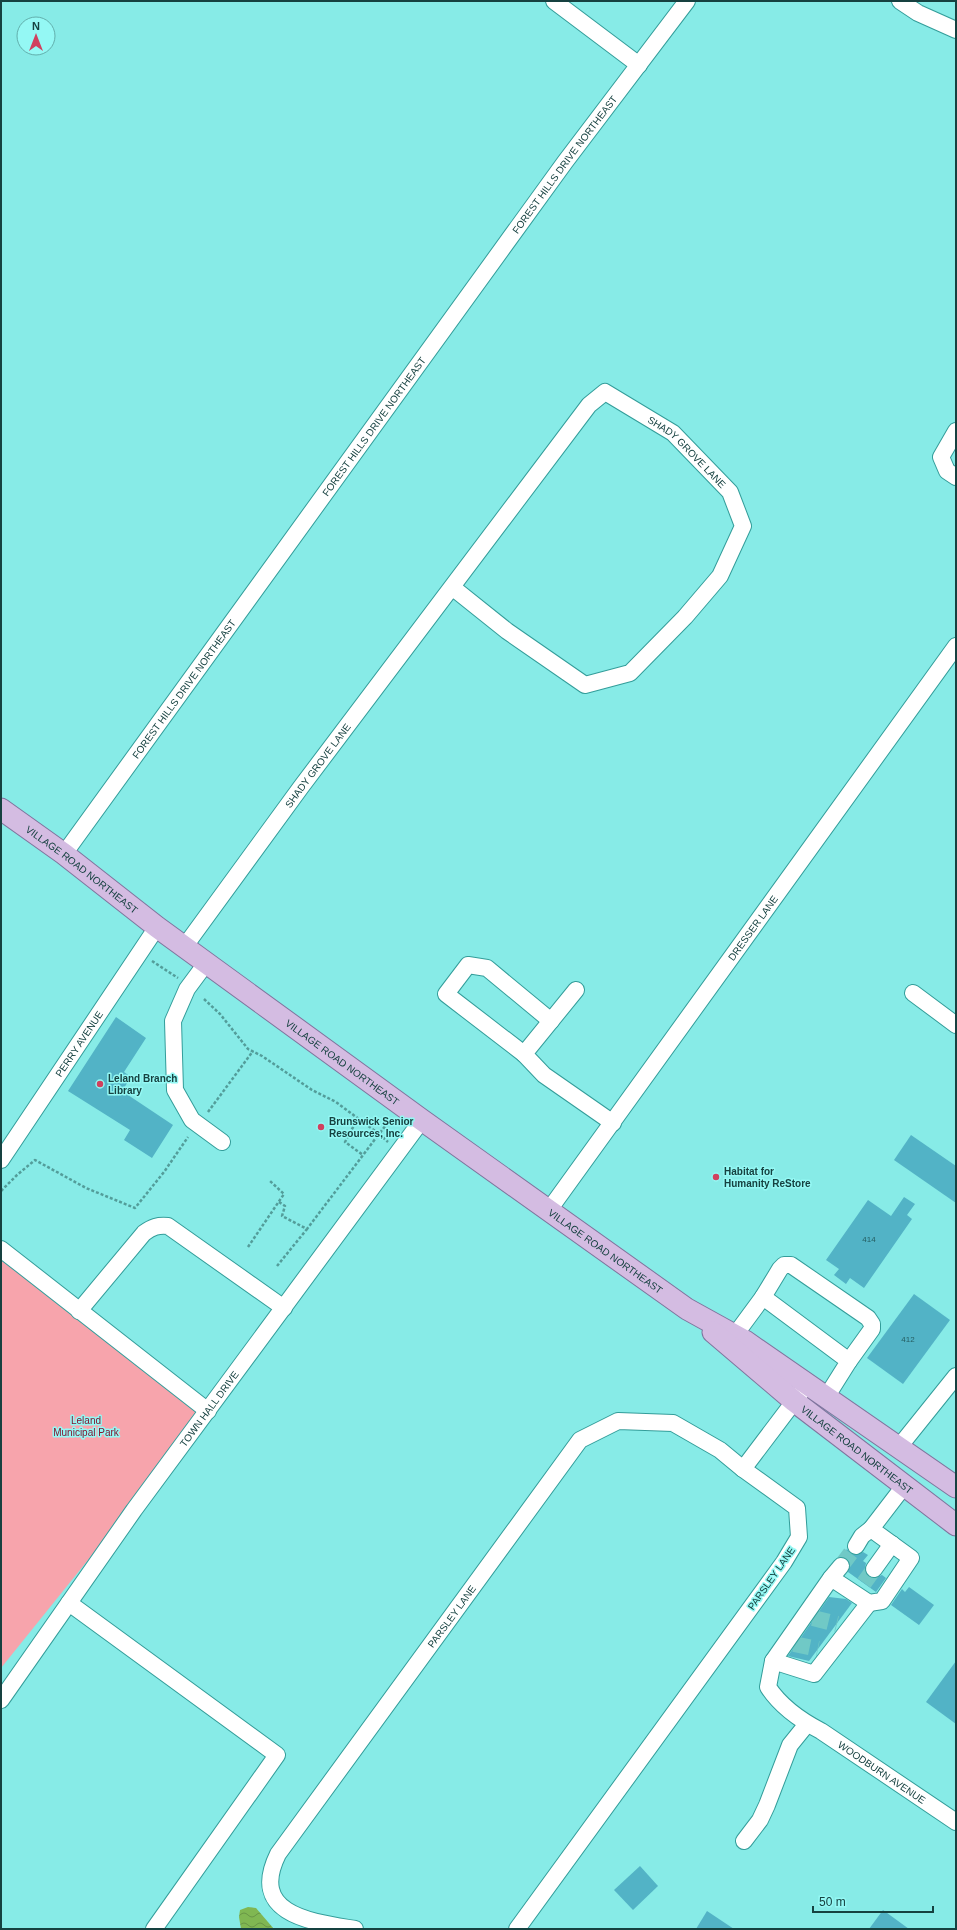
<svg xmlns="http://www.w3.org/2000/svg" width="957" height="1930" font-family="Helvetica,sans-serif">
<defs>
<pattern id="water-waves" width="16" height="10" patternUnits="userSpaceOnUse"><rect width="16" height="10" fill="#80b752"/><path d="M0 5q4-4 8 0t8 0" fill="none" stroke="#689645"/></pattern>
</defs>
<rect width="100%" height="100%" fill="#87ebe7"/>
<!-- green -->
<polygon fill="#f7a4ac" points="1,1254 208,1411 1,1668"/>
<!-- water -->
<polygon fill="url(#water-waves)" points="248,1907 256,1908 274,1929 241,1929 239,1917 240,1910"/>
<!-- building -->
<g fill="#52b3c6">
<polygon points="116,1017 146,1038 124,1072 131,1077 122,1091 173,1125 152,1158 124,1140 130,1130 68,1091"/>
<polygon points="911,1135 956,1166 956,1203 894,1160"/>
<polygon points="904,1197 915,1204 907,1215 912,1219 864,1288 850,1278 846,1284 834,1275 839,1269 826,1260 868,1200 891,1216"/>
<polygon points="914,1294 950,1320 903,1384 867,1358"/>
<polygon points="847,1549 851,1554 856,1555 863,1552 868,1555 863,1561 866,1563 865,1568 868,1576 873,1578 882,1575 886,1578 876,1592 848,1572 850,1562 847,1558 841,1557"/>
<polygon points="909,1587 934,1605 919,1625 891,1605 902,1589 905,1592"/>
<polygon points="829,1597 846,1599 852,1603 809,1661 788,1656"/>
<polygon points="956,1661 956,1724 926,1702"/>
<polygon points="640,1866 658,1886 633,1910 614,1890"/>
<polygon points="883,1910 909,1929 869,1929"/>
<polygon points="707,1911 734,1929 696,1929"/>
</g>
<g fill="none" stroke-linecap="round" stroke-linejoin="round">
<!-- minor-tunnel -->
<g stroke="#70c9c6" stroke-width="16" stroke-dasharray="16 8" stroke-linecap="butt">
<polyline points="841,1566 856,1546"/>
<polyline points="864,1583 874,1569"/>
<polyline points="813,1618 837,1624"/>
<polyline points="794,1644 818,1649"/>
</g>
<!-- minor casing -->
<g stroke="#339d9a" stroke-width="18">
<g id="minor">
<polyline points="554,1 639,65"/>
<polyline points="900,1 918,13 956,30"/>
<polyline points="956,431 941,457 947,471 956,477"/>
<path id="s1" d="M 64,854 L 565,162 L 687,1"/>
<path id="s2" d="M 185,946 L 301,787 L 589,405 L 605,392 L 673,433 L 730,492 L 743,526 L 720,576 L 685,617 L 630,673 L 585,685 L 507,631 L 452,587"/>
<polyline points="207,962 187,989 173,1021 175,1090 192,1120 222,1142"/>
<polyline points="576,990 524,1054 544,1075 613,1123"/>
<polyline points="913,993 956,1025"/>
<polyline points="524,1054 446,994 468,965 487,968 551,1021"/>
<path id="s3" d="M 1,1160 L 157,927"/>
<path id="s4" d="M 549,1210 L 956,646"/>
<polyline points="1,1249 208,1411"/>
<polyline points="763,1297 780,1269 784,1265 791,1265 868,1318 872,1324 872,1329 849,1361"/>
<path d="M 79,1311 L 144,1233 C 152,1227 158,1225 168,1226 L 284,1308"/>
<polyline points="735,1335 763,1297 849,1361 827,1396"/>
<polyline points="899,1447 956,1376"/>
<polyline points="743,1469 808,1383"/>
<path id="s5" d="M 904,1486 L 871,1529 L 911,1558 L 882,1601 L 869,1603 L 831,1578 L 773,1661 L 768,1687 C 781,1707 800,1720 821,1731 L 956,1822"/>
<polyline points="856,1546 862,1536 871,1529"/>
<polyline points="874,1569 892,1544"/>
<polyline points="831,1578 841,1566"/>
<polyline points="69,1603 277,1755 154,1929"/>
<polyline points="773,1661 814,1674 869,1603"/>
<path id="s6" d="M 1,1700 L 134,1510 L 422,1120"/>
<polyline points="744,1841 760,1820 767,1805 790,1745 807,1724"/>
<path id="s7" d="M 355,1929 C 312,1922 248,1915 278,1854 L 580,1440 L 618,1421 L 673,1423 L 720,1450 L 743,1469 L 797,1508 L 799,1537 L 784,1562 L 517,1929"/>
</g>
</g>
<!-- major casing -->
<g stroke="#7f749d" stroke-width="23">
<g id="major">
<path id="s8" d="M 1,809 L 64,854 L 157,927 L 422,1120 L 687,1309 L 745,1341 L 956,1487"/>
<path id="s9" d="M 713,1332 L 794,1401 L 956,1525"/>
</g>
</g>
<!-- path -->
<g stroke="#539d9a" stroke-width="2.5" stroke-dasharray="3 2" stroke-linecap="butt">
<polyline points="152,961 178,978"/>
<polyline points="204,999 220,1014 248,1049 262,1056 312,1090 336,1102 379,1134 390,1120"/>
<polyline points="208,1112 253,1051"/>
<polyline points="358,1118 345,1142 363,1155"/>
<polyline points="1,1191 17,1175 35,1160 86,1188 135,1208 164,1172 188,1137"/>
<polyline points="279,1202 285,1206 282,1216 307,1229 379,1134 388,1142"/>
<polyline points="248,1247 284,1194 270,1181"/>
<polyline points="277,1266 307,1229"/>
</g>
<!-- minor -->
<use href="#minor" stroke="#fff" stroke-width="16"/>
<!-- major -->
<use href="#major" stroke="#d4bce2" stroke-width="21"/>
</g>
<!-- markers -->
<g fill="#d0405e" stroke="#94f8f4" stroke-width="1.5">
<circle cx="100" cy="1084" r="4"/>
<circle cx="321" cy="1127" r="4"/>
<circle cx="716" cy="1177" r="4"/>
</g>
<g text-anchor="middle" stroke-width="3" stroke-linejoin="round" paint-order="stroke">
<!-- number labels -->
<g font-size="8" fill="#255e62">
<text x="869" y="1242">414</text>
<text x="908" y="1342">412</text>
</g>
<!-- street labels -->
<g font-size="10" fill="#164140" stroke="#94f8f4">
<text dy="4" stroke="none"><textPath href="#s1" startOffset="852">FOREST HILLS DRIVE NORTHEAST</textPath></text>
<text dy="4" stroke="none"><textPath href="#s1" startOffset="528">FOREST HILLS DRIVE NORTHEAST</textPath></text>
<text dy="4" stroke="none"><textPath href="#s2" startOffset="798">SHADY GROVE LANE</textPath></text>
<text dy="4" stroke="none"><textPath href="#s1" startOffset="204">FOREST HILLS DRIVE NORTHEAST</textPath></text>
<text dy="4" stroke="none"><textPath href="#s2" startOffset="224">SHADY GROVE LANE</textPath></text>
<text dy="4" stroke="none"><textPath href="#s8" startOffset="101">VILLAGE ROAD NORTHEAST</textPath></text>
<text dy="4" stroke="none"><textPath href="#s4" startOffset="348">DRESSER LANE</textPath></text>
<text dy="4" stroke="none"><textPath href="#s3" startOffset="140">PERRY AVENUE</textPath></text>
<text dy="4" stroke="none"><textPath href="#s8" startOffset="425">VILLAGE ROAD NORTHEAST</textPath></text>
<text dy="4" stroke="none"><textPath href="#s8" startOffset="749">VILLAGE ROAD NORTHEAST</textPath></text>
<text dy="4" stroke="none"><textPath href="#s6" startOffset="358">TOWN HALL DRIVE</textPath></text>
<text dy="4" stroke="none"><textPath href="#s9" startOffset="186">VILLAGE ROAD NORTHEAST</textPath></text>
<text transform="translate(771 1578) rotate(-55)" y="4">PARSLEY LANE</text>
<text dy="4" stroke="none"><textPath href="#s7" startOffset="429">PARSLEY LANE</textPath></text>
<text dy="4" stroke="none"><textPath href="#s5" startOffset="485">WOODBURN AVENUE</textPath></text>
</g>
<!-- poi labels -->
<g font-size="10" font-weight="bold" fill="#164140" stroke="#94f8f4" text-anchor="start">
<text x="108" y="1082">Leland Branch<tspan x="108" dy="12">Library</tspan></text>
<text x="329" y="1125">Brunswick Senior<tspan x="329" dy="12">Resources, Inc.</tspan></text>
<text x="724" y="1175">Habitat for<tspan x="724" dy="12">Humanity ReStore</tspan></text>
</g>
<!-- park labels -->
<g font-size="10" fill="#801530" stroke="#94f8f4">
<text x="86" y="1424">Leland<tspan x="86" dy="12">Municipal Park</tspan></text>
</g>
</g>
<!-- border -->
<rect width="957" height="1930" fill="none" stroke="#164140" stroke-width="4"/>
<!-- north arrow -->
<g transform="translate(36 36)"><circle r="19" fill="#94f8f4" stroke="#62afac"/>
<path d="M0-3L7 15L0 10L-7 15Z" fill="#d0405e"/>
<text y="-6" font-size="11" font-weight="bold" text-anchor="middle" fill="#164140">N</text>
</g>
<!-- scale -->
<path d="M813 1906v6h120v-6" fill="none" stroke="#164140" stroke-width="2"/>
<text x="819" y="1906" font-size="12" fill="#164140" stroke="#94f8f4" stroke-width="3" paint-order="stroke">50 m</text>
</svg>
